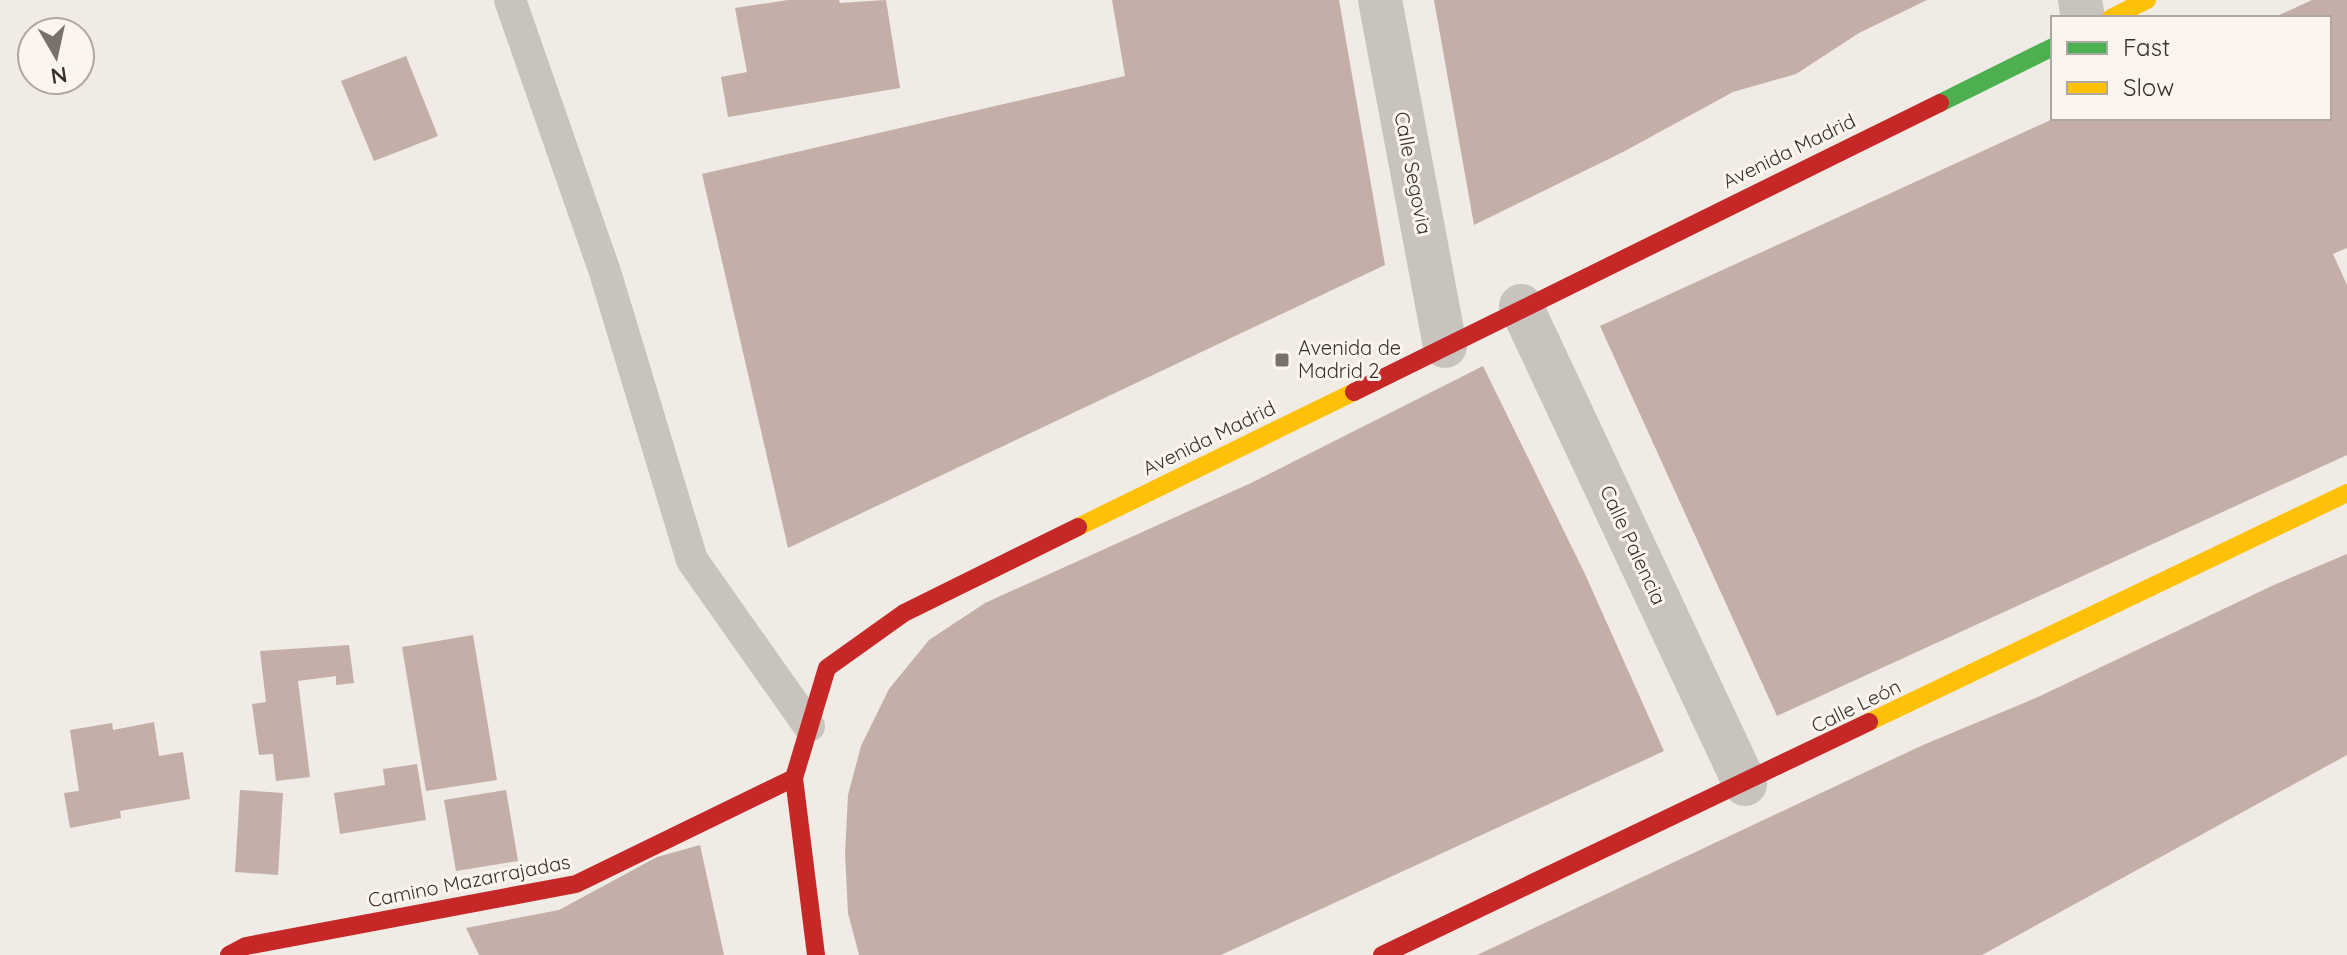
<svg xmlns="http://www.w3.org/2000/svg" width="2347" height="955" font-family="Quicksand,sans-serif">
<rect width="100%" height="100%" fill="#f0ebe5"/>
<!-- building -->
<g fill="#c3afa7">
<polygon points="788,0 839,0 840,3 886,0 900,88 728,117 721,77 747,72 735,8"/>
<polygon points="1112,0 1339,0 1385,265 788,548 702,174 1125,76"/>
<polygon points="1434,0 1927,0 1859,33 1796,74 1733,92 1623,152 1474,225"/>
<polygon points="2312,0 2347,0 2347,248 2333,254 2347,285 2347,455 1777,716 1600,326 2055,118 2329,118 2329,18 2273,18"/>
<polygon points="406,56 438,136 374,161 341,81"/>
<polygon points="1483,366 1585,574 1664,751 1221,955 859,955 848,913 845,853 848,795 861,746 889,689 929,640 985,603 1251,483"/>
<polygon points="2347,554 2347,755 1982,955 1477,955 1923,745 2038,697 2276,584"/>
<polygon points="473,635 497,780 426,791 402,647"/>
<polygon points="349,645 354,683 336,685 336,676 298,681 310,777 276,781 273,754 259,755 252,704 266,702 260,651"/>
<polygon points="154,722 159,756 183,752 190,799 120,811 121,818 70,828 64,793 79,791 70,730 112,723 113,730"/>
<polygon points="417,764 426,820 340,834 334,793 385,785 383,769"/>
<polygon points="240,790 283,793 278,875 235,872"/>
<polygon points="506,790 518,861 456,871 444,800"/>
<polygon points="700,845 724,955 479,955 466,928 559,910 657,857"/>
</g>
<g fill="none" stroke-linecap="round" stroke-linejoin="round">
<!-- lane -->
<polyline stroke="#c9c3be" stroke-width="32" points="510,0 605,272 692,560 809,726"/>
<!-- street -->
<g stroke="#c9c3be" stroke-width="44">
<polyline points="1380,0 1445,346"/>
<polyline points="2080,0 2083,18"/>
<polyline points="1521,306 1745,784"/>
</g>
<!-- fast -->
<polyline stroke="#4caf50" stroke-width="18" points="1940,103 2053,47"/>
<!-- slow -->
<g stroke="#ffc107" stroke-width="18">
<polyline points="2111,18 2147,0"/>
<polyline points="1078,527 1354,392"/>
<polyline points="1869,722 2347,493"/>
</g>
<!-- jam -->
<g stroke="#c62828" stroke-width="18">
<polyline points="1354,392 1940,103"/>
<polyline points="229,955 246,946 576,884 794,778"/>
<polyline points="816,955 794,778 827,668 904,613 1078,527"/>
<polyline points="1382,955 1869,722"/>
</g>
</g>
<!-- markers -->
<rect fill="#7a716c" stroke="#fbf5ee" stroke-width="3" x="1274" y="352" width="16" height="16" rx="4"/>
<g text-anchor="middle" stroke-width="6" stroke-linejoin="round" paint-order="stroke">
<!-- street labels -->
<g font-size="20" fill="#3b302b" stroke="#fbf5ee">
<text transform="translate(1789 151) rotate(-26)" y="7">Avenida Madrid</text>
<text transform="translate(1413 173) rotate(79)" y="7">Calle Segovia</text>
<text transform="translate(1209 438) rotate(-26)" y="7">Avenida Madrid</text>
<text transform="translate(1633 545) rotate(65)" y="7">Calle Palencia</text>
<text transform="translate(1856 706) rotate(-26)" y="7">Calle León</text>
<text transform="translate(469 881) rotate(-11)" y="7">Camino Mazarrajadas</text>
</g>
<!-- poi labels -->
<g font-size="20" fill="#3b302b" stroke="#fbf5ee" text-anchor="start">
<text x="1298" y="355">Avenida de<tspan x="1298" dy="23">Madrid 2</tspan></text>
</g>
</g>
<!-- legend -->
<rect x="2051" y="16" width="280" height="104" fill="#fbf5ee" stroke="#aea6a0" stroke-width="2"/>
<rect x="2067" y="42" width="40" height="12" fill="#4caf50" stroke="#aea6a0" stroke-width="2"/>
<text x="2123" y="56" font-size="24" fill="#3b302b">Fast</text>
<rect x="2067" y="82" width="40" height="12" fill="#ffc107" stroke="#aea6a0" stroke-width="2"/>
<text x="2123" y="96" font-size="24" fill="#3b302b">Slow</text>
<!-- north arrow -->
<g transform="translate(56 56) rotate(171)"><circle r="38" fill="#fbf5ee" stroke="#aea6a0" stroke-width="2"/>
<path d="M0-6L14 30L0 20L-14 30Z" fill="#7a716c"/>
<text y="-12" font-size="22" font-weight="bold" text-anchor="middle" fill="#3b302b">N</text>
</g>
</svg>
